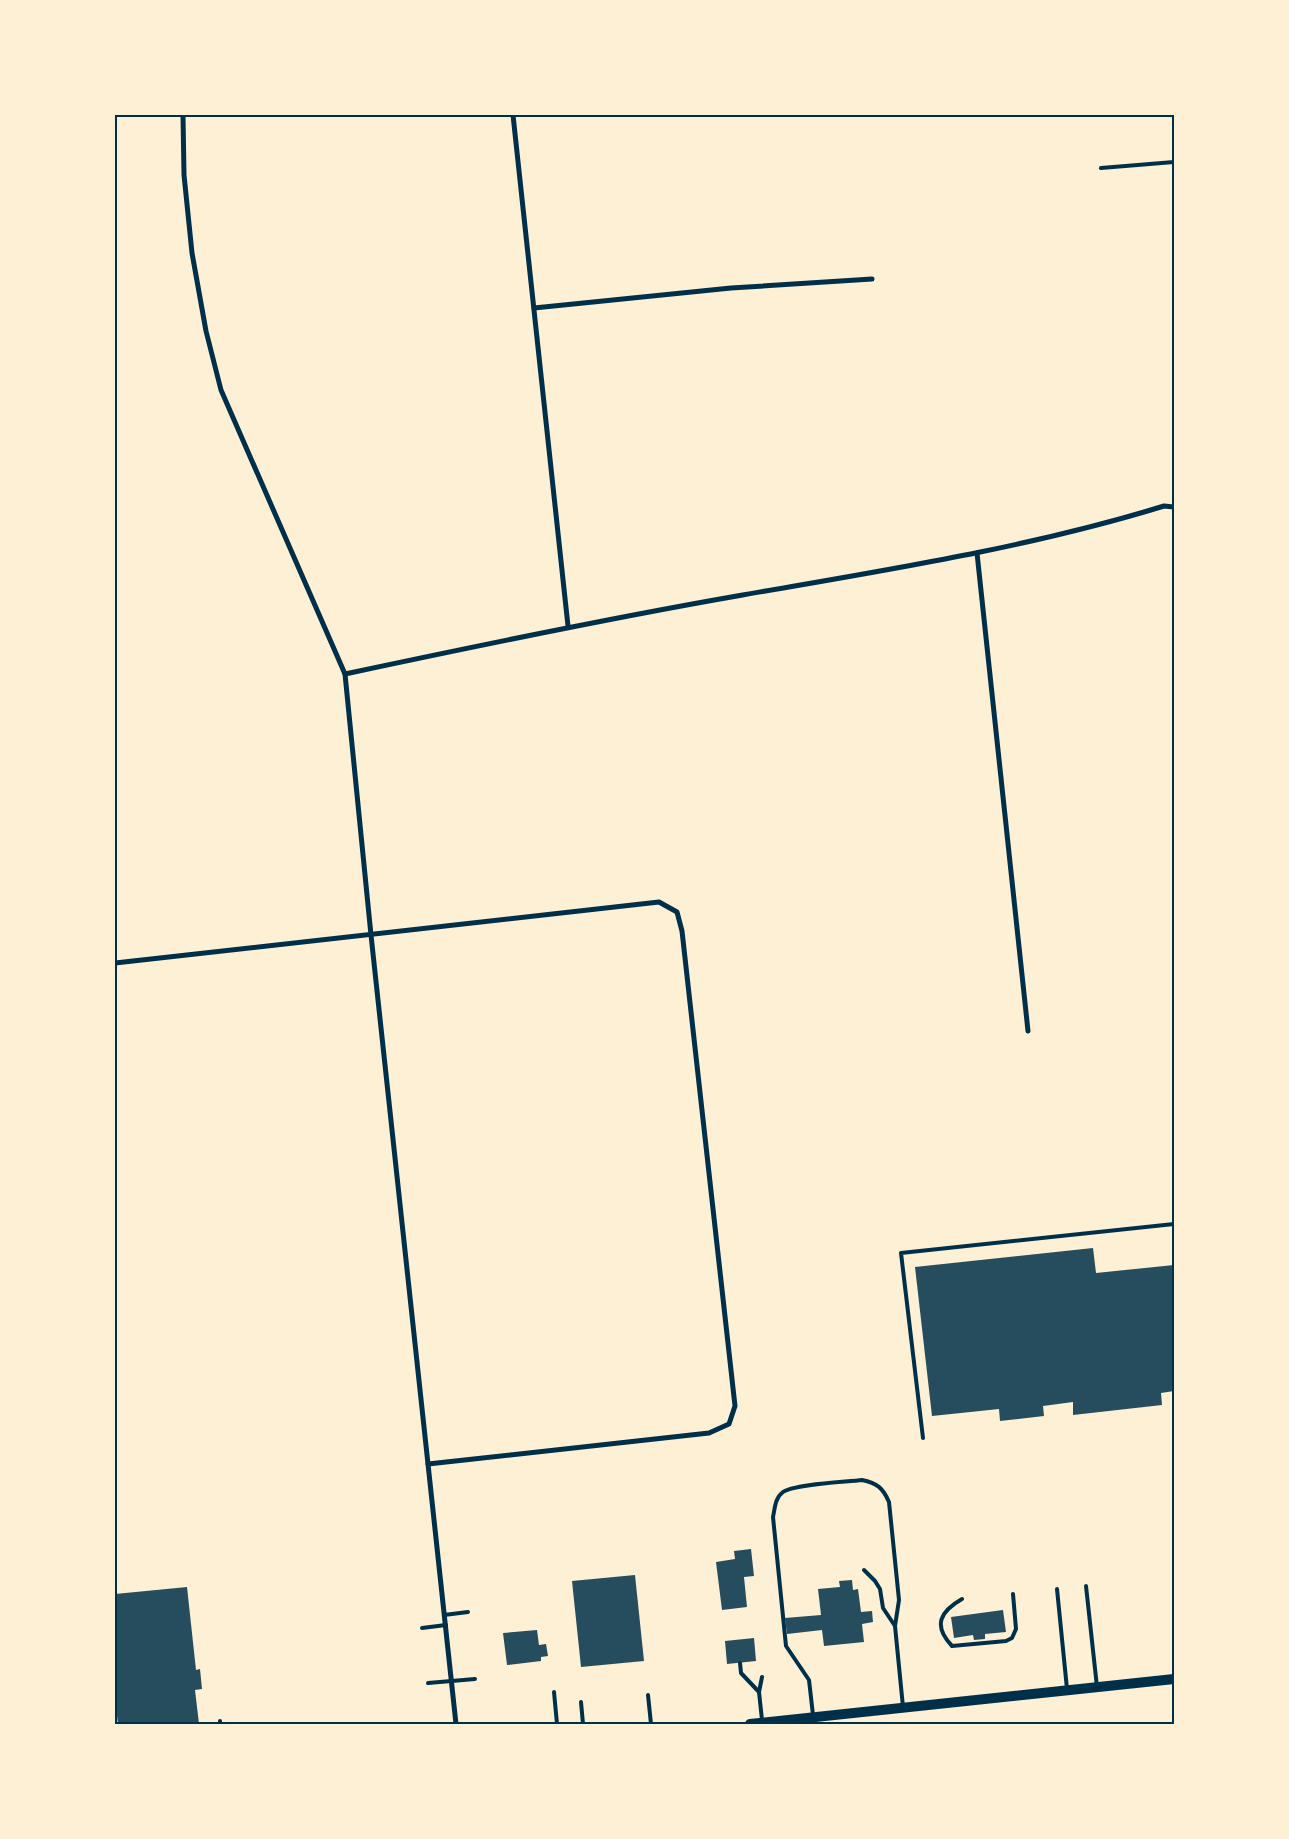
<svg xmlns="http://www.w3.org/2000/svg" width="1289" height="1839" font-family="Quicksand,sans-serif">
<rect width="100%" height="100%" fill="#fdf0d5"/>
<!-- building -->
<g fill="#264d5e">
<polygon points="1093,1248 1096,1273 1174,1265 1174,1391 1161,1393 1162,1405 1073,1415 1073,1402 1043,1406 1044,1416 1000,1421 999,1409 932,1416 915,1267"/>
<polygon points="751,1549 754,1576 744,1577 747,1607 722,1610 716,1562 735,1559 734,1551"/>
<polygon points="635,1575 644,1661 581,1667 572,1581"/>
<polygon points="852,1580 853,1590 858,1589 861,1612 872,1611 873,1622 862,1624 864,1642 824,1646 822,1630 787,1634 785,1618 821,1615 818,1589 840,1587 839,1581"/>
<polygon points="187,1587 196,1670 200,1669 202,1689 195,1690 199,1724 118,1724 115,1700 115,1594"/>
<polygon points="1003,1610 1006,1632 985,1634 985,1639 974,1640 973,1635 954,1638 951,1617"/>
<polygon points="537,1630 539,1645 546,1644 548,1656 541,1657 541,1661 507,1665 503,1633"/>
<polygon points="754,1638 756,1661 727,1664 725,1641"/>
</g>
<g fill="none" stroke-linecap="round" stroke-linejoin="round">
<!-- service -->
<g stroke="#003049" stroke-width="4">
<polyline points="1101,168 1174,162"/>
<polyline points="923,1438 901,1253 1174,1224"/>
<polyline points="864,1570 875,1581 880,1589 883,1608 895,1626"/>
<polyline points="1086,1586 1097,1687"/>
<polyline points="1057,1589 1067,1689"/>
<path d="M 962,1599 C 941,1611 932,1625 952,1646 L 1006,1641 L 1012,1638 L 1016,1629 L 1013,1594"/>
<polyline points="444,1615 468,1612"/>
<polyline points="422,1628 446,1625"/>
<polyline points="740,1663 741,1673 759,1692"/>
<polyline points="428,1683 475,1679"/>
<polyline points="554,1692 557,1724"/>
<polyline points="648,1695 651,1724"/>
<polyline points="581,1702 583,1724"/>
<path d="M 813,1715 L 809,1680 L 786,1646 L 773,1517 C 775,1508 775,1498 783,1492 C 794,1484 847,1482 862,1480 C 877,1483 883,1488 889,1502 L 899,1600 L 895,1626 L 903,1707"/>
<polyline points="762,1720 759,1692 762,1677"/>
<polyline points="220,1721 220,1724"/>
</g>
<!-- minor -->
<g stroke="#003049" stroke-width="5">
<polyline points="183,115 184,175 192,253 206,331 221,390 345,674 371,935 456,1724"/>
<polyline points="513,115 568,626"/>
<polyline points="534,308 731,288 872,279"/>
<polyline points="977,553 1028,1031"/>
<path d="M 345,674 C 476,646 605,619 737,596 C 880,571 1024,549 1164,506 L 1174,507"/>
<polyline points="115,963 659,902 677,912 682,931 735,1406 729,1424 709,1433 428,1464"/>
</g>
<!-- secondary -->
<polyline stroke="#003049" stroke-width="10" points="750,1724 1174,1679"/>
</g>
<!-- border -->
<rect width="1289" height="1839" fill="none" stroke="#fdf0d5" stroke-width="232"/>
<rect x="116" y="116" width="1057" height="1607" fill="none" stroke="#003049" stroke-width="2"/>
</svg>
